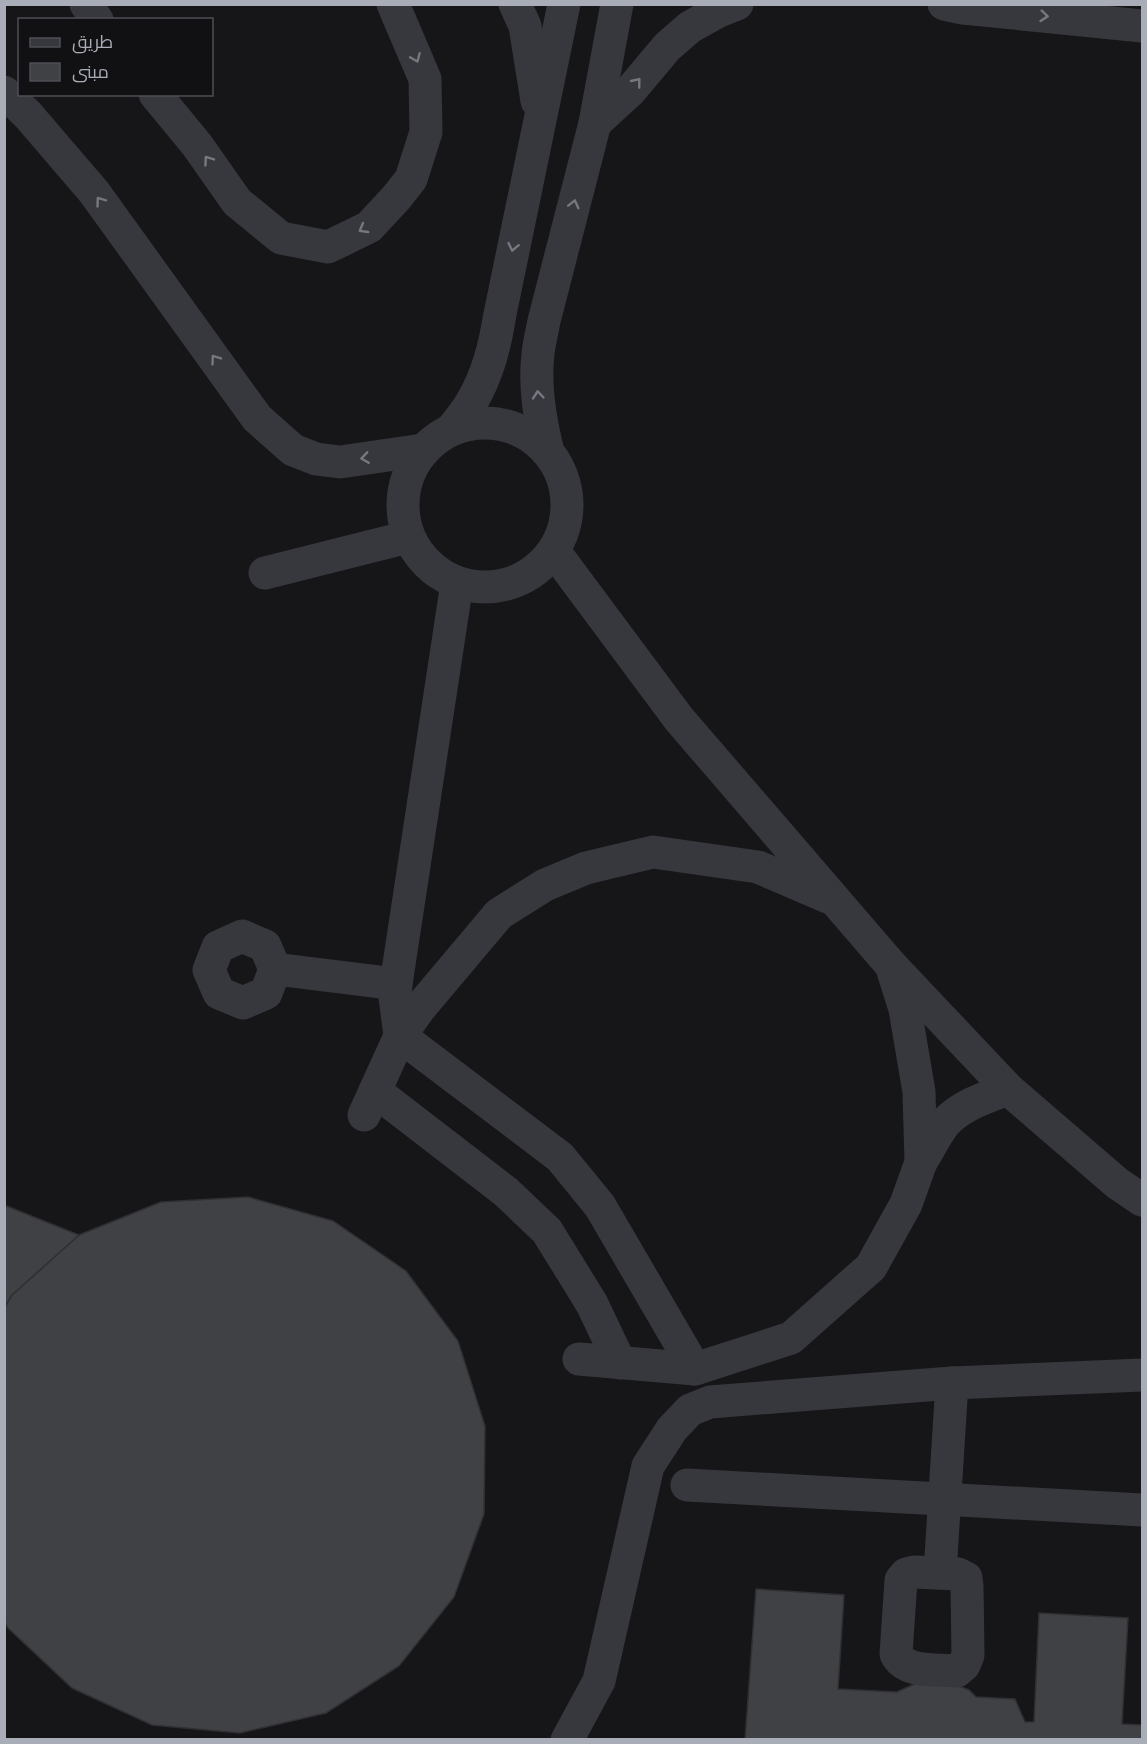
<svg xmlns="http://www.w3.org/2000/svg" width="1147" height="1744" font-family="Mulish,Cairo,sans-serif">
<rect width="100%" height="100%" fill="#161618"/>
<!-- building -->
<g fill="#404145" stroke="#303034" stroke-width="1.5">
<polygon points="248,1197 333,1221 406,1271 458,1341 485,1426 484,1514 454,1597 399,1666 326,1713 240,1733 152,1725 72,1688 8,1628 4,1621 4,1308 12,1295 79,1235 161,1202"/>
<polygon points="4,1205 79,1235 12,1295 4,1308"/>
<polygon points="756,1589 844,1595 838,1689 897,1692 921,1681 946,1681 969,1690 976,1697 1015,1699 1025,1722 1034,1722 1039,1613 1128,1618 1122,1724 1142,1725 1142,1740 745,1740"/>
</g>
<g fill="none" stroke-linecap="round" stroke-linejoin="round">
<!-- minor -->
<g stroke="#37383d" stroke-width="33">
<polyline points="86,4 97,20"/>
<polyline points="515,4 525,26 537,101"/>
<polyline points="944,4 963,8 1142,26"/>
<polyline points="4,92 28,115 94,192 257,418 293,450 316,459 340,462 423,450"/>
<polyline points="155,94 197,145 237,202 281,238 328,247 369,227 396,198 411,179 426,132 425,79 393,4"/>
<polyline points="595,123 631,90 667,47 690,27 717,12 737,4"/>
<circle cx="485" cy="505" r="82"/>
<path d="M 452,429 C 458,421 466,412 471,403 C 488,375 495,345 500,314 L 564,4"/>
<path d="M 548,452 C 540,420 534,387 538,354 C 539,343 542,332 544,321 L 595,123 L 617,4"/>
<polyline points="554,551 679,719 890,964 1008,1089 1117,1183 1142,1200"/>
<polyline points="265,573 408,537"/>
<polyline points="457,583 396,984 395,997 400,1036 560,1157 600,1206 695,1369"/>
<polygon points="242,936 265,946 275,969 266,993 243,1003 219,993 209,970 218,947"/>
<polyline points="275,969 396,984"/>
<polyline points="375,1091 506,1192 547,1231 592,1304 620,1363"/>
<polyline points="364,1115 400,1036 419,1009 499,914 545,885 586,868 653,852 758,867 828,897"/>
<path d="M 921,1162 C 929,1150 937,1132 946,1122 C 962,1105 987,1097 1008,1089"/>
<polyline points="579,1359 695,1369 791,1338 871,1267 906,1204 921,1162 919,1092 905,1009 893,971"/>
<polyline points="687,1485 1142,1510"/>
<path d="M 914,1572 L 958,1574 L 966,1578 L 967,1586 L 968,1655 L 964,1665 L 957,1671 C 938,1669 906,1674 896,1654 L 901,1580 L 906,1574 Z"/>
<polyline points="940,1573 952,1383"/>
<polyline points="567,1740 599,1681 648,1466 672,1429 690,1410 710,1402 952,1383 1142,1375"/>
</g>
</g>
<!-- one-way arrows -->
<defs><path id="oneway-chevron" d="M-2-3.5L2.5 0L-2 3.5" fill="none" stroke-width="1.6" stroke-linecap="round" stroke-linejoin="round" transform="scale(1.5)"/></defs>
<g stroke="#757881">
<use href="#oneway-chevron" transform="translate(1044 16) rotate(6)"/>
<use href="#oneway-chevron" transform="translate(416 58) rotate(67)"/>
<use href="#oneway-chevron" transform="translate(637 82) rotate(-51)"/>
<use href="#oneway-chevron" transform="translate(208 160) rotate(-125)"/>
<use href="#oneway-chevron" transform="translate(100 201) rotate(-126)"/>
<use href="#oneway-chevron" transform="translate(574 204) rotate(-76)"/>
<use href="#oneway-chevron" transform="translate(363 229) rotate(150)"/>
<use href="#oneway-chevron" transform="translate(513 247) rotate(102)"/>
<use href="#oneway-chevron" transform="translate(215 359) rotate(-126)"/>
<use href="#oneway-chevron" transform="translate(538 395) rotate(-95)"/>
<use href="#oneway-chevron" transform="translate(365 458) rotate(172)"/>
</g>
<!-- border -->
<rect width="1147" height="1744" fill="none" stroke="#a8adb8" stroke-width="12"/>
<!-- legend -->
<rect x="18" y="18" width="195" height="78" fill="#111113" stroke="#4d4f55" stroke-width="1.5"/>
<rect x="30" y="38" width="30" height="9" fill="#37383d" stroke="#4d4f55" stroke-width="1.5"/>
<text x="72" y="48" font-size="18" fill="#a8adb8">طريق</text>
<rect x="30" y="63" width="30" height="18" fill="#404145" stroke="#4d4f55" stroke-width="1.5"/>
<text x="72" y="78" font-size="18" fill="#a8adb8">مبنى</text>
</svg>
